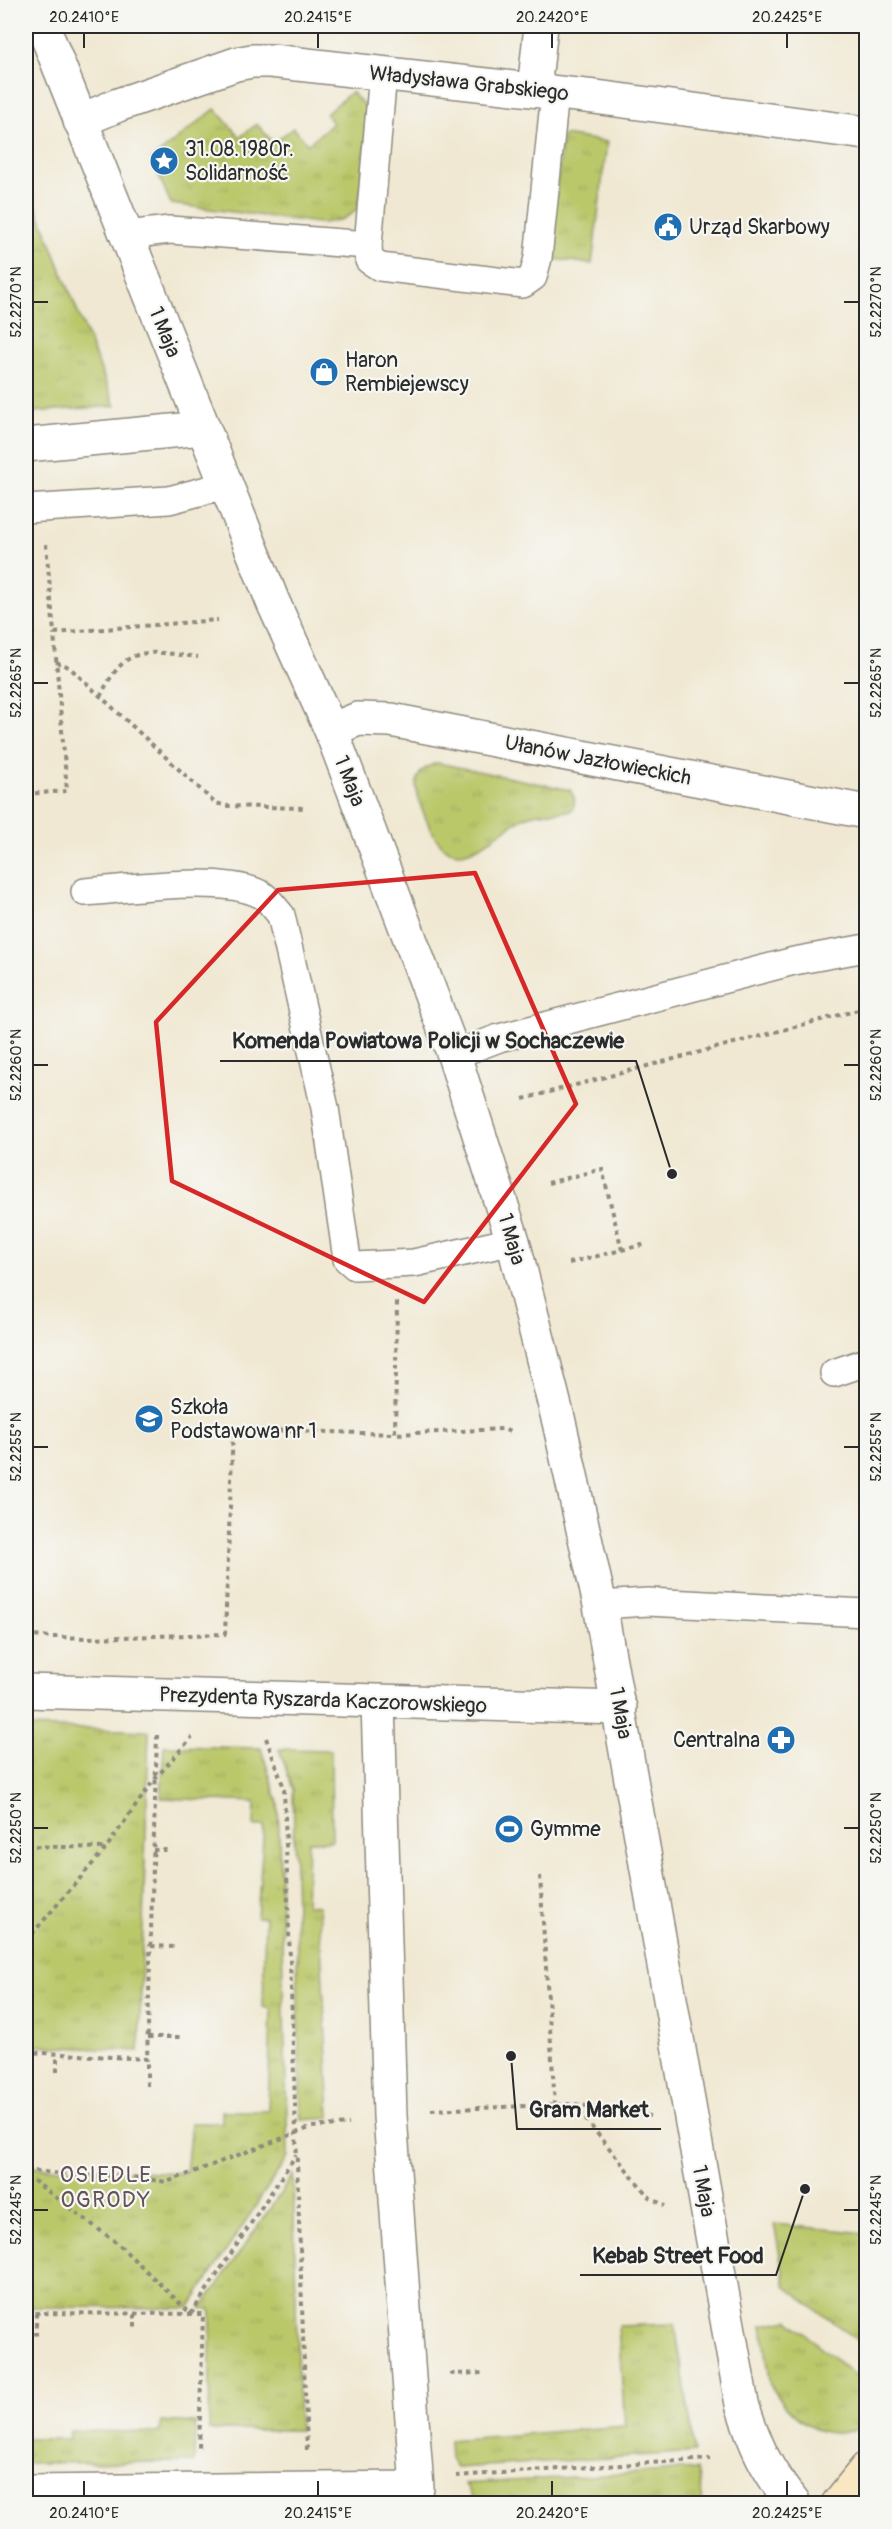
<svg xmlns="http://www.w3.org/2000/svg" width="892" height="2529" font-family="Pangolin,sans-serif">
<defs>
<pattern id="grass-tufts" width="24" height="20" patternUnits="userSpaceOnUse" patternTransform="scale(1.5)"><rect width="24" height="20" fill="#bbc86a"/><path d="M3 7l-1-3M5 7V3M7 7l1-3M15 17l-1-3M17 17v-4M19 17l1-3" fill="none" stroke="#a1ac5c"/></pattern>
</defs>
<rect width="100%" height="100%" fill="#f6f6f2"/>
<filter id="ink" filterUnits="userSpaceOnUse"><feTurbulence type="fractalNoise" baseFrequency=".0167" numOctaves="2"/><feDisplacementMap in="SourceGraphic" scale="12" xChannelSelector="R" yChannelSelector="G"/><feConvolveMatrix kernelMatrix="1 2 1 2 8 2 1 2 1" color-interpolation-filters="sRGB"/></filter>
<filter id="wash" filterUnits="userSpaceOnUse"><feTurbulence type="fractalNoise" baseFrequency=".008" numOctaves="4" result="noise"/><feDisplacementMap in="SourceGraphic" scale="24" xChannelSelector="R" yChannelSelector="G"/><feGaussianBlur stdDeviation="1.35" result="paint"/><feColorMatrix in="noise" values="0 0 0 0 0 0 0 0 0 0 0 0 0 0 0 0 0 1.4 0 .05"/><feComposite in="paint" operator="in"/></filter>
<g filter="url(#wash)">
<rect width="100%" height="100%" fill="#f0e8d2"/>
<!-- grass -->
<g fill="url(#grass-tufts)" stroke="#737a4a" stroke-width="1.5">
<path d="M 351,92 L 364,105 L 369,119 L 359,207 C 347,220 336,222 319,223 L 171,204 L 152,159 L 215,109 L 240,137 L 257,124 L 273,143 L 293,128 L 308,144 L 333,123 L 326,114 Z"/>
<polygon points="563,135 607,142 592,264 548,258"/>
<polygon points="26,195 32,196 115,406 31,412 26,327"/>
<path d="M 438,763 L 570,790 C 575,797 576,802 572,810 C 555,814 540,809 523,818 C 506,827 478,853 459,853 C 440,852 433,833 426,819 C 416,797 406,771 438,763 Z"/>
<polygon points="26,1727 149,1731 139,2051 26,2045 26,1922 29,1835 26,1834"/>
<polygon points="164,1746 261,1748 278,1803 288,2156 189,2308 26,2307 26,2167 186,2173 191,2123 222,2123 222,2111 268,2111 271,2009 263,2007 265,1917 257,1917 264,1826 254,1826 255,1802 161,1798"/>
<polygon points="279,1749 331,1750 332,1841 308,1841 306,1905 319,1906 330,2118 301,2120 293,1789"/>
<polygon points="293,2175 299,2430 209,2430 211,2309 201,2309"/>
<polygon points="774,2224 866,2233 866,2323 857,2340 786,2287"/>
<path d="M 789,2320 L 866,2385 C 867,2395 870,2413 866,2422 C 864,2429 856,2429 850,2431 C 815,2441 788,2413 771,2386 L 762,2325 Z"/>
<polygon points="675,2324 695,2452 456,2468 450,2459 449,2440 625,2426 618,2326"/>
<polygon points="161,2421 195,2423 194,2462 26,2463 26,2439 69,2439 70,2430 159,2433"/>
<polygon points="697,2469 703,2503 476,2503 465,2484"/>
</g>
</g>
<g filter="url(#ink)">
<g fill="none" stroke-linecap="round" stroke-linejoin="round">
<!-- service casing -->
<g stroke="#8e8a7e" stroke-width="30">
<g id="service">
<polyline points="383,73 368,245 369,260 380,267 523,284 533,277 538,258 555,93"/>
<polyline points="126,235 170,230 368,245"/>
<polyline points="26,509 169,500 226,485"/>
<path d="M 85,892 C 130,889 224,874 262,895 C 269,899 275,909 281,915 L 325,1108 L 347,1259 L 355,1266 L 414,1263 L 513,1241"/>
<polyline points="454,1055 499,1038 794,961 866,948"/>
<polyline points="834,1373 866,1362"/>
<polyline points="600,1605 648,1602 866,1613"/>
</g>
</g>
<!-- minor casing -->
<g stroke="#8e8a7e" stroke-width="36">
<g id="minor">
<path d="M 43,26 L 273,602 L 331,730 L 454,1055 L 513,1241 L 559,1422 L 600,1605 L 742,2404 C 755,2445 766,2470 794,2504"/>
<polyline points="534,90 541,26"/>
<polyline points="80,121 118,105 236,64 252,61 271,61 595,97 866,133"/>
<polyline points="26,445 203,428"/>
<polyline points="331,730 358,719 391,720 866,812"/>
<polyline points="26,1691 620,1708"/>
<polyline points="26,2492 417,2488 390,2116 378,1702"/>
</g>
</g>
<!-- secondary casing -->
<g stroke="#8e8a7e" stroke-width="36">
<polyline id="secondary" points="838,2504 866,2469"/>
</g>
<!-- path -->
<g stroke="#8e8a7e" stroke-width="4" stroke-dasharray="4.5 4.5" stroke-linecap="butt">
<polyline points="26,171 30,164"/>
<polyline points="46,544 54,633 218,620"/>
<polyline points="56,662 69,667 215,803 228,806 303,808"/>
<path d="M 100,697 C 126,643 145,651 198,657"/>
<polyline points="26,794 67,791 54,633"/>
<polyline points="523,1099 866,1008"/>
<polyline points="548,1183 602,1169 622,1250"/>
<polyline points="569,1263 646,1244"/>
<polyline points="397,1302 395,1434 503,1429 513,1433"/>
<polyline points="26,1636 87,1638 225,1634 233,1429 395,1434"/>
<polyline points="266,1738 284,1788 307,2450"/>
<polyline points="26,1846 105,1848"/>
<polyline points="153,1850 171,1850"/>
<polyline points="540,1876 555,2105"/>
<polyline points="26,1941 106,1848 154,1780 192,1737"/>
<polyline points="151,1946 176,1947"/>
<polyline points="148,2037 182,2037"/>
<polyline points="26,2052 147,2059 157,1735"/>
<polyline points="57,2072 57,2054"/>
<polyline points="147,2086 147,2059"/>
<polyline points="574,2105 649,2197 665,2206"/>
<polyline points="431,2110 574,2104 650,2116"/>
<polyline points="26,2170 79,2176 117,2175 167,2182 312,2127 349,2124"/>
<polyline points="26,2175 117,2243 191,2314 296,2155"/>
<polyline points="26,2313 203,2314 199,2449"/>
<polyline points="36,2313 36,2336"/>
<polyline points="135,2314 135,2331"/>
<polyline points="450,2374 486,2373"/>
<polyline points="456,2476 710,2459"/>
</g>
<!-- service -->
<use href="#service" stroke="#fff" stroke-width="27"/>
<!-- minor -->
<use href="#minor" stroke="#fff" stroke-width="33"/>
<!-- secondary -->
<use href="#secondary" stroke="#f9e7c3" stroke-width="33"/>
</g>
</g>
<!-- marked area -->
<path fill="none" stroke="#d62828" stroke-width="4.5" stroke-linejoin="round" d="M 475,873 L 576,1104 L 424,1302 L 172,1181 L 156,1022 L 278,890 Z"/>
<!-- ticks -->
<path fill="none" stroke="#2b2b2b" stroke-width="2" d="M 84,33 L 84,48M 318,33 L 318,48M 552,33 L 552,48M 787,33 L 787,48M 33,302 L 48,302M 844,302 L 859,302M 33,683 L 48,683M 844,683 L 859,683M 33,1065 L 48,1065M 844,1065 L 859,1065M 33,1447 L 48,1447M 844,1447 L 859,1447M 33,1828 L 48,1828M 844,1828 L 859,1828M 33,2210 L 48,2210M 844,2210 L 859,2210M 84,2481 L 84,2496M 318,2481 L 318,2496M 552,2481 L 552,2496M 787,2481 L 787,2496"/>
<!-- icons -->
<defs>
<g id="sight-disc" transform="scale(1.5)"><circle r="9.5" fill="#1f6fb2" stroke="#f6f6f2"/><path d="M0-6L1.8-2.2L6-1.7L2.9 1.2L3.7 5.4L0 3.3L-3.7 5.4L-2.9 1.2L-6-1.7L-1.8-2.2Z" fill="#fff"/></g>
<g id="civic-disc" transform="scale(1.5)"><circle r="9.5" fill="#1f6fb2" stroke="#f6f6f2"/><path d="M-.6-6.5H3V-4.5H.6V-3L4-1V1h2V6H-6V1h2V-1L-.6-3ZM-1.2 2.5V6h2.4V2.5Z" fill="#fff"/></g>
<g id="shop-disc" transform="scale(1.5)"><circle r="9.5" fill="#1f6fb2" stroke="#f6f6f2"/><path d="M-5-2.5h2.3a2.7 3.5 0 0 1 5.4 0H5L5.5 6h-11ZM-1.5-2.5h3a1.5 2.3 0 0 0-3 0Z" fill="#fff"/></g>
<g id="school-disc" transform="scale(1.5)"><circle r="9.5" fill="#1f6fb2" stroke="#f6f6f2"/><path d="M0-5L7-2L0 1L-7-2ZM-4 1L0 2.5L4 1V4Q0 6-4 4Z" fill="#fff"/></g>
<g id="pharmacy-disc" transform="scale(1.5)"><circle r="9.5" fill="#1f6fb2" stroke="#f6f6f2"/><path d="M-2-6h4v4h4v4h-4v4h-4v-4h-4v-4h4Z" fill="#fff"/></g>
<g id="stadium-disc" transform="scale(1.5)"><circle r="9.5" fill="#1f6fb2" stroke="#f6f6f2"/><path d="M0-5a6.5 5 0 1 0 0 10a6.5 5 0 1 0 0-10ZM-3.5-1.8h7v3.6h-7Z" fill="#fff"/></g>
</defs>
<g fill-rule="evenodd">
<use href="#sight-disc" x="164" y="161"/>
<use href="#civic-disc" x="668" y="227"/>
<use href="#shop-disc" x="324" y="372"/>
<use href="#school-disc" x="149" y="1419"/>
<use href="#pharmacy-disc" x="781" y="1740"/>
<use href="#stadium-disc" x="509" y="1829"/>
</g>
<g text-anchor="middle" stroke-width="4.5" stroke-linejoin="round" paint-order="stroke">
<!-- street labels -->
<g font-size="21" fill="#2b2b2b" stroke="#f6f6f2">
<text transform="translate(469 83) rotate(6)" y="7">Władysława Grabskiego</text>
<text transform="translate(165 332) rotate(68)" y="7">1 Maja</text>
<text transform="translate(598 760) rotate(11)" y="7">Ułanów Jazłowieckich</text>
<text transform="translate(350 781) rotate(69)" y="7">1 Maja</text>
<text transform="translate(512 1239) rotate(74)" y="7">1 Maja</text>
<text transform="translate(323 1700) rotate(2)" y="7">Prezydenta Ryszarda Kaczorowskiego</text>
<text transform="translate(621 1713) rotate(80)" y="7">1 Maja</text>
<text transform="translate(704 2191) rotate(80)" y="7">1 Maja</text>
</g>
<!-- poi labels -->
<g font-size="21" fill="#2b2b2b" stroke="#f6f6f2" text-anchor="start">
<text x="185" y="156">31.08.1980r.<tspan x="185" dy="24">Solidarność</tspan></text>
<text x="689" y="234">Urząd Skarbowy</text>
<text x="345" y="367">Haron<tspan x="345" dy="24">Rembiejewscy</tspan></text>
<text x="170" y="1414">Szkoła<tspan x="170" dy="24">Podstawowa nr 1</tspan></text>
<text x="760" y="1747" text-anchor="end">Centralna</text>
<text x="530" y="1836">Gymme</text>
</g>
<!-- neighbourhood labels -->
<g font-size="22" letter-spacing="1.5" fill="#645057" stroke="#f6f6f2">
<text x="106" y="2182">OSIEDLE<tspan x="106" dy="25">OGRODY</tspan></text>
</g>
</g>
<!-- callouts -->
<path fill="none" stroke="#2b2b2b" stroke-width="2" d="M672 1174L636 1061H220M511 2056L517 2129H661M805 2189L776 2275H580"/>
<g fill="#2b2b2b" stroke="#f6f6f2" stroke-width="2">
<circle cx="672" cy="1174" r="6"/>
<circle cx="511" cy="2056" r="6"/>
<circle cx="805" cy="2189" r="6"/>
</g>
<g font-size="22" text-anchor="middle" font-weight="bold" fill="#2b2b2b" stroke="#f6f6f2" stroke-width="4.5" stroke-linejoin="round" paint-order="stroke">
<text x="428" y="1048">Komenda Powiatowa Policji w Sochaczewie</text>
<text x="589" y="2117">Gram Market</text>
<text x="678" y="2263">Kebab Street Food</text>
</g>
<!-- margin -->
<rect width="892" height="2529" fill="none" stroke="#f6f6f2" stroke-width="66"/>
<rect x="33" y="33" width="826" height="2463" fill="none" stroke="#2b2b2b" stroke-width="2"/>
<g font-size="15" text-anchor="middle" fill="#2b2b2b">
<text x="84" y="22">20.2410°E</text>
<text x="318" y="22">20.2415°E</text>
<text x="552" y="22">20.2420°E</text>
<text x="787" y="22">20.2425°E</text>
<text transform="translate(16 302) rotate(-90)" y="5">52.2270°N</text>
<text transform="translate(876 302) rotate(-90)" y="5">52.2270°N</text>
<text transform="translate(16 683) rotate(-90)" y="5">52.2265°N</text>
<text transform="translate(876 683) rotate(-90)" y="5">52.2265°N</text>
<text transform="translate(16 1065) rotate(-90)" y="5">52.2260°N</text>
<text transform="translate(876 1065) rotate(-90)" y="5">52.2260°N</text>
<text transform="translate(16 1447) rotate(-90)" y="5">52.2255°N</text>
<text transform="translate(876 1447) rotate(-90)" y="5">52.2255°N</text>
<text transform="translate(16 1828) rotate(-90)" y="5">52.2250°N</text>
<text transform="translate(876 1828) rotate(-90)" y="5">52.2250°N</text>
<text transform="translate(16 2210) rotate(-90)" y="5">52.2245°N</text>
<text transform="translate(876 2210) rotate(-90)" y="5">52.2245°N</text>
<text x="84" y="2518">20.2410°E</text>
<text x="318" y="2518">20.2415°E</text>
<text x="552" y="2518">20.2420°E</text>
<text x="787" y="2518">20.2425°E</text>
</g>
</svg>
